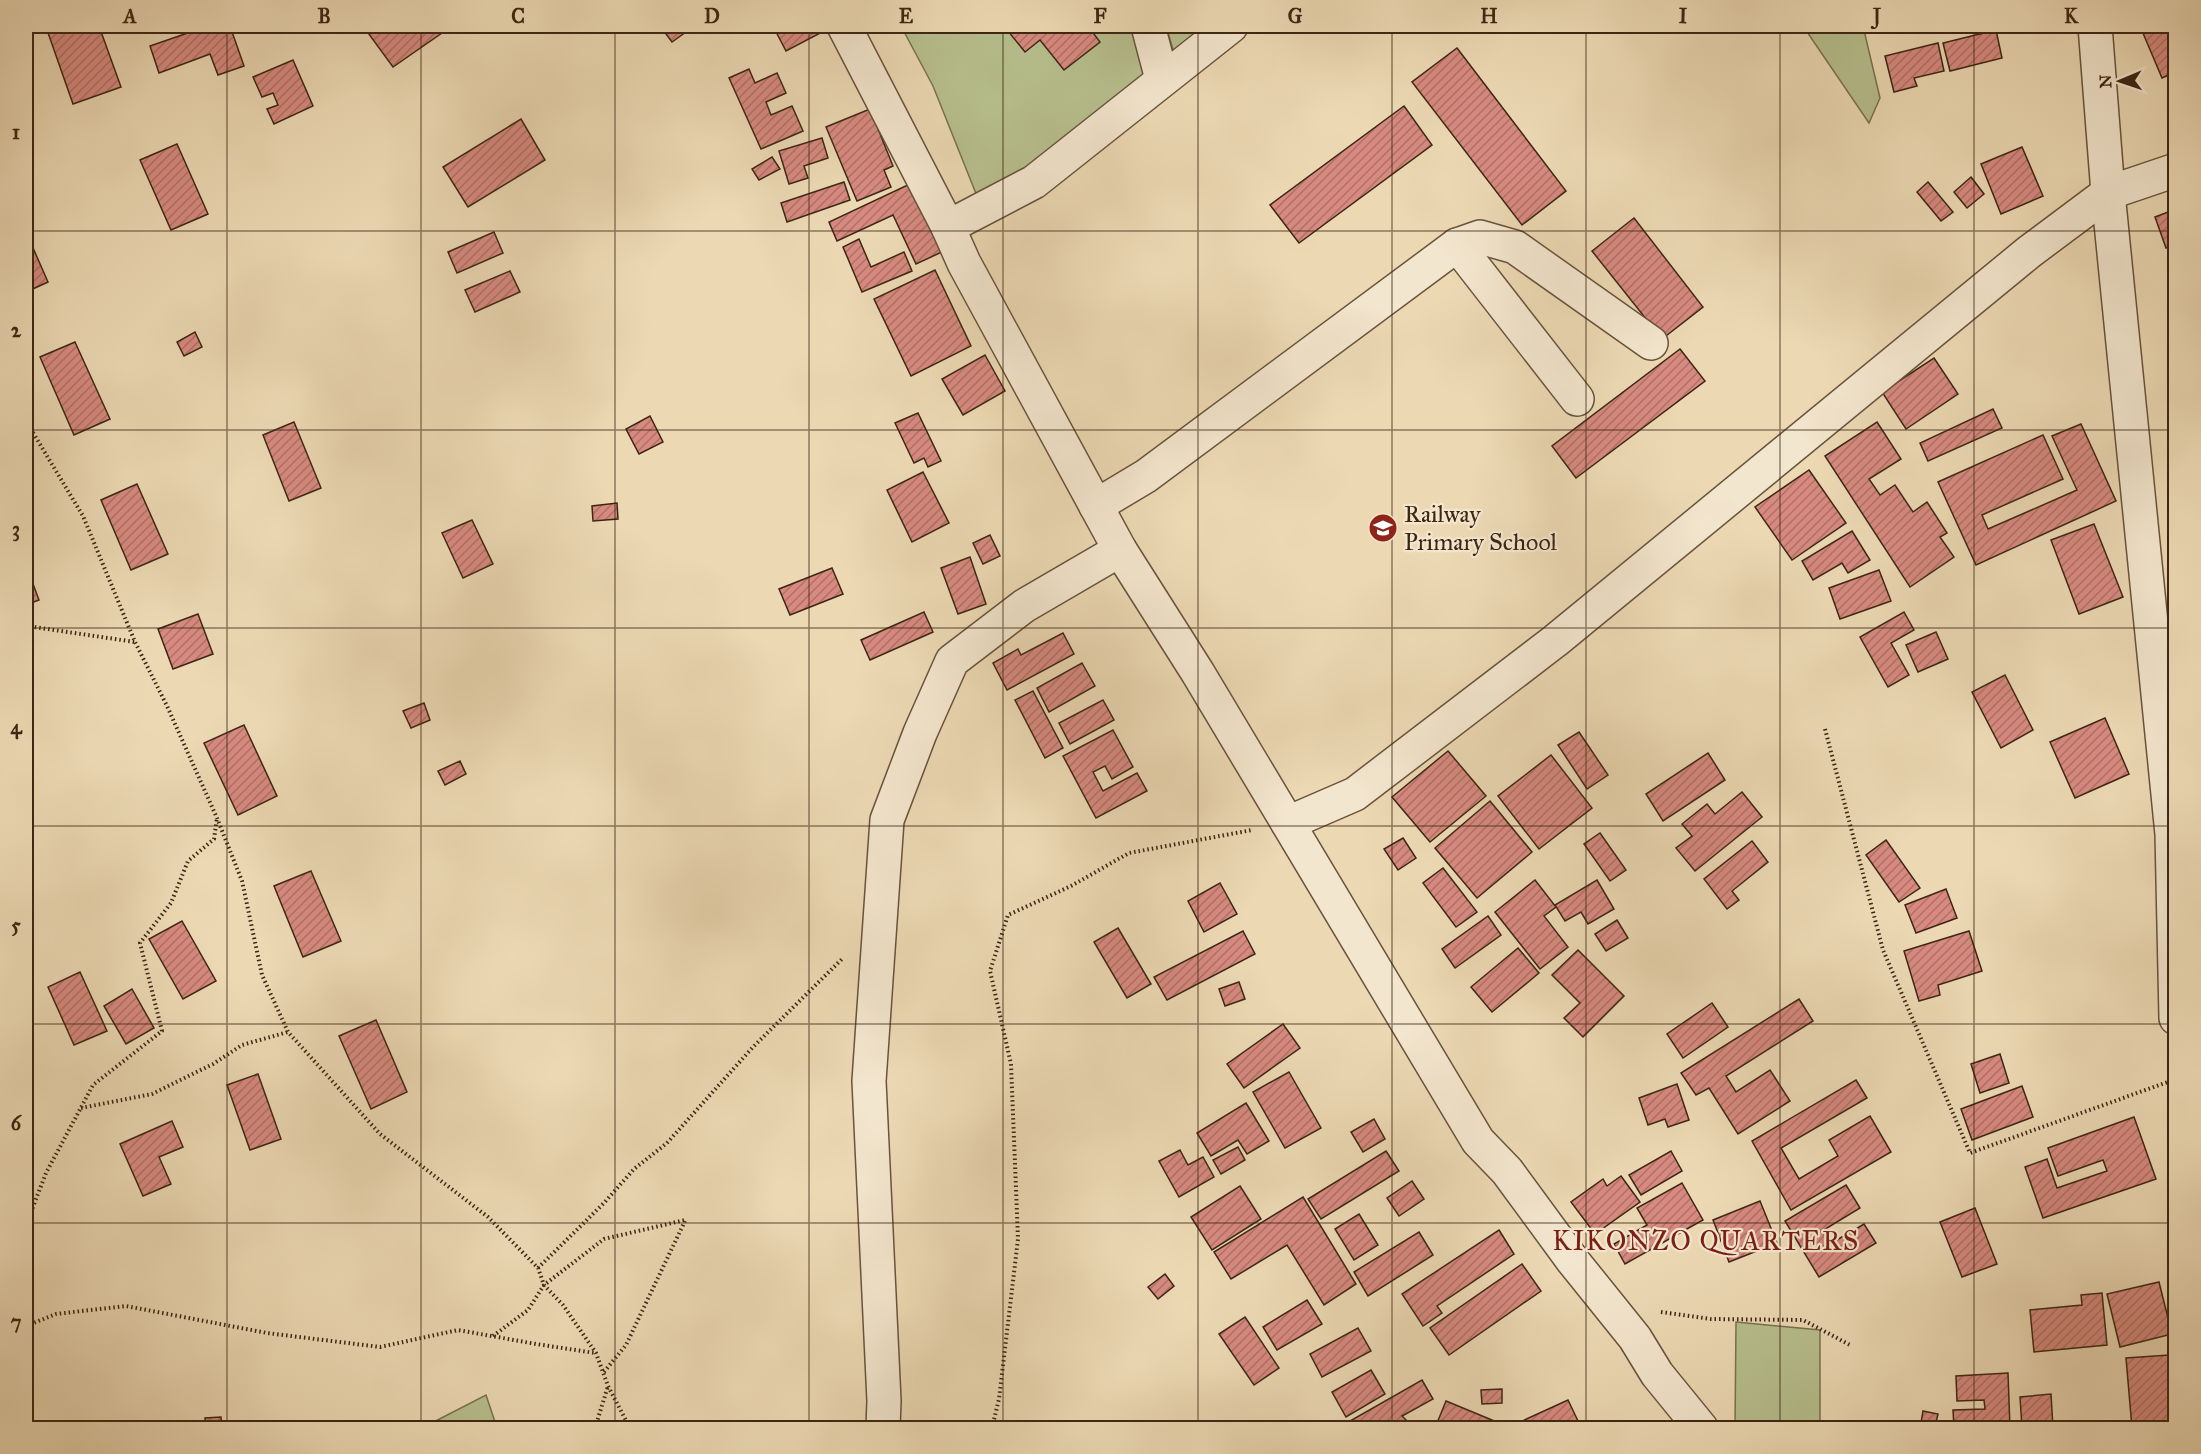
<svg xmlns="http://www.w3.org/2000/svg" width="2201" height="1454" font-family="'IM FELL Great Primer',serif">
<defs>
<pattern id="building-hatch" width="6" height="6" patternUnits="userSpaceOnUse" patternTransform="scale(1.5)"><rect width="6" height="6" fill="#d88a80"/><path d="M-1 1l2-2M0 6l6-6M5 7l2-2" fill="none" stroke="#b07168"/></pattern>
</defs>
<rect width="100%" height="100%" fill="#ecd9b4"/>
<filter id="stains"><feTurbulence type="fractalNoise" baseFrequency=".00333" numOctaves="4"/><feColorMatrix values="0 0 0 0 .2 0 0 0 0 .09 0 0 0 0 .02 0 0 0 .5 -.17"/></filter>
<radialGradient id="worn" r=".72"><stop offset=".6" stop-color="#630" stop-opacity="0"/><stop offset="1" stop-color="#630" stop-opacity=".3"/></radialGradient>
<!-- green -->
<g fill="#b7bf8e" stroke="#7a7250" stroke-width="1.5">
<path d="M 901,26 L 1140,26 C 1142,35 1148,58 1146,67 C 1138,104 1014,178 979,201 L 933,86 Z"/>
<polygon points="1166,26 1224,26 1177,63"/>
<polygon points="1803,26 1863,26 1880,98 1869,123"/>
<polygon points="1736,1322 1820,1330 1820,1428 1735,1428"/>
<polygon points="486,1395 497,1428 422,1428"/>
</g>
<!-- building -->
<g fill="url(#building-hatch)" stroke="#3c2613" stroke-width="1.5">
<polygon points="51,26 99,26 121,87 73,104 46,27"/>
<polygon points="208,26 230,26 244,66 218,75 210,54 159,73 150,46"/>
<polygon points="363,26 452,26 393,67"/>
<polygon points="660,26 692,26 693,27 672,42"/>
<polygon points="773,26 826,26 828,29 786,51"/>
<polygon points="1004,26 1088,26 1100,42 1064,70 1040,40 1025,52"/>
<polygon points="1937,26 1954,26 1938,30"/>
<polygon points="2140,26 2176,26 2176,72 2162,78"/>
<polygon points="1996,30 2002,58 1950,71 1943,43"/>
<polygon points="1938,43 1944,71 1914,78 1917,86 1894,92 1885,56"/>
<polygon points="1457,48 1566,191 1522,225 1412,82"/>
<polygon points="293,60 313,106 274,124 267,109 278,105 273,93 262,97 253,77"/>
<polygon points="749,69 755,83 777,73 786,93 766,102 771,115 792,106 803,131 761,149 729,78"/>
<polygon points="1404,106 1432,145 1299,243 1270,205"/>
<polygon points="870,109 893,166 884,170 891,187 857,201 826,127"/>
<polygon points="521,119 545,160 468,207 443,167"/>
<polygon points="822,138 828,158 804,166 808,178 789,184 779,151"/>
<polygon points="177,144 208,214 171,230 140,160"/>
<polygon points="2022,147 2043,196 2001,214 1981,164"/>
<polygon points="772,157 780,169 759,180 752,169"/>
<polygon points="1971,177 1984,194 1967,208 1954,192"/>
<polygon points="844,182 850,200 787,222 781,203"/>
<polygon points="1928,182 1953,212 1941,221 1917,192"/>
<polygon points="912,183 944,251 916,264 893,215 837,241 829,222"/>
<polygon points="2176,209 2176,244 2166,248 2155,217"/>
<polygon points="1634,218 1703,307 1662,339 1592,251"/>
<polygon points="26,232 48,282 26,292"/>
<polygon points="494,232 503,253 457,273 448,252"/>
<polygon points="859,239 871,267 904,252 912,271 862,292 843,247"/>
<polygon points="935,270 971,346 911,376 874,299"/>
<polygon points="510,271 520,292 475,312 465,290"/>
<polygon points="195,332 202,347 184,356 177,342"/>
<polygon points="75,342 110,419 74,435 40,357"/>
<polygon points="1680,349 1705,381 1576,478 1552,446"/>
<polygon points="985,355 1005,391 963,415 942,379"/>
<polygon points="1934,358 1958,394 1906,429 1882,392"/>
<polygon points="1993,409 2002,428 1928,461 1920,443"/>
<polygon points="918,413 941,461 928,467 924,458 914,463 895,423"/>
<polygon points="650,416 663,442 639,454 626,429"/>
<polygon points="294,422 321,488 289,501 263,435"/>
<polygon points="1877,422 1901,459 1869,479 1880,495 1895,485 1913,512 1927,502 1947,533 1940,537 1954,557 1910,587 1825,456"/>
<polygon points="2081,424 2116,501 1976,565 1938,482 2043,435 2063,479 1982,515 1988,529 2077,490 2052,436"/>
<polygon points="1809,470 1846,523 1792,560 1755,507"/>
<polygon points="923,472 949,523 912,542 887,490"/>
<polygon points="137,484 168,554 131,570 101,500"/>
<polygon points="617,503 618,519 593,521 592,506"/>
<polygon points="472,520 493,564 463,578 442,533"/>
<polygon points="2094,524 2123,597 2079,614 2051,540"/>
<polygon points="1852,531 1870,560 1848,573 1842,563 1813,580 1802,561"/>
<polygon points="990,535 1000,556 983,564 973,543"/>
<polygon points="970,557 986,604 958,614 941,568"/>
<polygon points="26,565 39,600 26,605"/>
<polygon points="832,568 843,594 790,615 779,589"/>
<polygon points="1879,570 1891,601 1840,619 1829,588"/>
<polygon points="924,612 933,632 870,660 861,640"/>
<polygon points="1904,612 1914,630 1891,643 1909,675 1888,687 1860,637"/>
<polygon points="198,614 213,654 173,669 158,629"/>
<polygon points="1936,632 1948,659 1918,672 1906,645"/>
<polygon points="1063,633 1074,654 1007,690 993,663 1018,649 1021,655"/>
<polygon points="1082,663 1095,686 1049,712 1037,688"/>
<polygon points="2005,675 2033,730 2001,748 1972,692"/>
<polygon points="1033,691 1063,748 1045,758 1015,700"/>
<polygon points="1103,700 1114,720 1070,744 1059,723"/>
<polygon points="424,703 430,720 411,728 403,711"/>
<polygon points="2105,718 2129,774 2075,798 2050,742"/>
<polygon points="244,725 277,796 238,815 204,743"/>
<polygon points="1113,730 1133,767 1112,779 1105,766 1093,772 1103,791 1137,773 1147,791 1096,818 1063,756"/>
<polygon points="1579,732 1608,775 1587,789 1558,745"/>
<polygon points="1448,751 1486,796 1430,842 1392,797"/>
<polygon points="1708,753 1725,780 1663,821 1646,794"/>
<polygon points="1551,755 1592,808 1539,849 1498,796"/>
<polygon points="460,761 466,774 445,785 438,771"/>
<polygon points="1742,792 1762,817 1695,871 1676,848 1692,836 1682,824 1707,804 1715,814"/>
<polygon points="1490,801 1532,852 1477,898 1435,848"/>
<polygon points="1600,833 1626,870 1610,881 1584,844"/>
<polygon points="1403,838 1416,858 1398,870 1384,849"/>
<polygon points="1886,840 1920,888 1899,902 1866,855"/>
<polygon points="1752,841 1768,862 1732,891 1739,900 1727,909 1704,879"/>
<polygon points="1443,868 1477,912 1456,927 1423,883"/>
<polygon points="311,871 341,941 303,957 274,886"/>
<polygon points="1535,880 1556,907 1544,916 1568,947 1540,969 1495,912"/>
<polygon points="1597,880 1614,909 1588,924 1581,912 1565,921 1555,905"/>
<polygon points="1220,883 1237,914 1204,932 1188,901"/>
<polygon points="1946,889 1957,918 1916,933 1905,905"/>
<polygon points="1488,916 1501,935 1455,968 1442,949"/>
<polygon points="1617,920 1628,938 1606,951 1595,934"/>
<polygon points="182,921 216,981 183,999 149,939"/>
<polygon points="1118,928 1151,984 1127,998 1094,942"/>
<polygon points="1243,931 1255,954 1167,1000 1154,977"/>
<polygon points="1969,931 1982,971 1938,985 1940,995 1919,1001 1904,951"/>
<polygon points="1518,948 1539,973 1492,1012 1471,987"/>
<polygon points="1578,950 1624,996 1583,1037 1564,1018 1580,1003 1552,975"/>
<polygon points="80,972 107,1031 74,1045 48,987"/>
<polygon points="1239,982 1245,999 1225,1006 1219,989"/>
<polygon points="132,989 154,1028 126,1044 104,1006"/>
<polygon points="1799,999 1813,1021 1726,1076 1736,1092 1770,1070 1790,1101 1738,1134 1709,1088 1696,1095 1681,1073"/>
<polygon points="1712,1003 1728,1027 1683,1058 1667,1034"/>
<polygon points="376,1020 407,1092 371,1109 339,1036"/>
<polygon points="1283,1024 1300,1048 1244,1088 1227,1064"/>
<polygon points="2000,1054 2009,1083 1980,1093 1971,1064"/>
<polygon points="1289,1072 1321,1128 1285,1148 1253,1092"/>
<polygon points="258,1074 281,1139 250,1150 227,1085"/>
<polygon points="1856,1080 1867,1098 1781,1148 1799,1179 1838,1156 1829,1140 1870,1116 1891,1152 1791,1210 1752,1141"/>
<polygon points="1677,1084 1689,1120 1668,1127 1665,1119 1648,1125 1639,1098"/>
<polygon points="2022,1086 2033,1117 1972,1140 1961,1109"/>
<polygon points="1246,1103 1269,1141 1247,1154 1238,1140 1211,1156 1197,1133"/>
<polygon points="2134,1117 2156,1179 2043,1218 2025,1167 2047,1159 2057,1188 2107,1171 2103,1160 2058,1176 2048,1148"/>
<polygon points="1374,1119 1385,1139 1363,1152 1351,1132"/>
<polygon points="172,1121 183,1147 159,1157 171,1184 143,1196 120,1144"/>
<polygon points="1238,1147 1245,1160 1221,1174 1213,1160"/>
<polygon points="1180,1150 1188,1165 1203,1157 1214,1177 1179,1197 1159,1161"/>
<polygon points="1386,1151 1399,1171 1321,1219 1308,1199"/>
<polygon points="1671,1151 1682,1171 1641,1195 1629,1175"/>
<polygon points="1621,1176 1640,1202 1595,1234 1571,1202 1603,1179 1607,1186"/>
<polygon points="1412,1181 1424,1199 1399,1216 1387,1198"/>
<polygon points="1682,1183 1703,1220 1625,1264 1614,1244 1647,1225 1637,1208"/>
<polygon points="1846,1185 1860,1208 1822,1231 1830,1244 1864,1224 1876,1243 1819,1277 1785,1221"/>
<polygon points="1240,1186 1261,1219 1212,1250 1191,1217"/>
<polygon points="1303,1197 1356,1284 1324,1305 1287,1245 1231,1279 1214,1252"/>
<polygon points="1760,1201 1777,1243 1729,1262 1713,1220"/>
<polygon points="1975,1208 1997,1264 1962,1277 1940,1222"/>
<polygon points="1359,1214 1378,1245 1354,1260 1335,1229"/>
<polygon points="1499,1230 1514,1254 1437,1306 1442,1313 1423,1326 1402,1294"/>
<polygon points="1419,1232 1433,1255 1368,1296 1354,1272"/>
<polygon points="1522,1264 1541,1291 1449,1355 1430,1328"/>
<polygon points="1165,1274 1174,1286 1158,1299 1148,1287"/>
<polygon points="2159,1282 2172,1334 2120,1347 2107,1294"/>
<polygon points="2102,1293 2107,1345 2034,1352 2030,1310 2082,1305 2081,1295"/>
<polygon points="1307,1300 1322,1324 1277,1350 1263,1327"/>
<polygon points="1245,1317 1279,1368 1254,1385 1219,1334"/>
<polygon points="1358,1328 1371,1351 1322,1377 1310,1354"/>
<polygon points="2169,1355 2176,1428 2132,1428 2126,1358"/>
<polygon points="1371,1370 1385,1394 1346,1417 1332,1392"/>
<polygon points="2008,1373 2010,1428 1954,1428 1953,1410 1985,1409 1984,1400 1957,1401 1956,1376"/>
<polygon points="1422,1380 1433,1399 1402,1416 1414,1428 1354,1428 1350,1421"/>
<polygon points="1502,1389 1502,1403 1482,1404 1481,1390"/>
<polygon points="2051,1394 2053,1428 2022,1428 2020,1397"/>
<polygon points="1568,1400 1579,1423 1567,1428 1507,1428"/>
<polygon points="1446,1401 1504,1425 1503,1428 1450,1428 1437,1423"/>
<polygon points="1923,1411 1938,1414 1935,1426 1921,1423"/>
<polygon points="221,1417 222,1428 206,1428 205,1418"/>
<polygon points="198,1422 201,1428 186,1428"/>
</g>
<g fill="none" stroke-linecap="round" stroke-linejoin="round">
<!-- minor casing -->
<g stroke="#68533b" stroke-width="36">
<g id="minor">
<polyline points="844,26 948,227 964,263 1120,550 1198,673 1478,1141 1507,1171 1573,1261 1635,1338 1657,1374 1701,1428"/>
<polyline points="1148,26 1162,79"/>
<polyline points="2095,26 2108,193 2172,834 2176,1018"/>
<polyline points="948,227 1034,182 1231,26"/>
<polyline points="1457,245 1577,399"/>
<polyline points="1096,506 1146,476 1457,245 1480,237 1515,247 1651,343"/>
<polyline points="1288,823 1355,794 1555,641 2029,252 2108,193 2176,170"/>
<polyline points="883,1428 884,1401 869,1081 887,820 920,733 952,661 1024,606 1120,550"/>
</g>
</g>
<!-- path -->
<g stroke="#3c2613" stroke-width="4" stroke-dasharray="1.5 3" stroke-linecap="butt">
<polyline points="26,421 83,516 135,642 167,706 217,818 242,881 262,975 288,1032 380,1134 488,1217 538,1268 544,1285 563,1305 596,1353 608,1386 630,1428"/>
<polyline points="26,629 34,627 135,642"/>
<polyline points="1825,729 1883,950 1970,1153 2176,1079"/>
<polyline points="81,1108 152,1094 213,1064 242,1045 288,1032"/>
<polyline points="26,1225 46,1173 93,1085 162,1031 140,943 171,903 188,861 214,839 217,818"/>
<polyline points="538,1268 604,1203 634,1169 667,1143 753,1047 842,959"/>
<polyline points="1661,1312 1711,1319 1803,1320 1852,1346"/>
<polyline points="26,1326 56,1314 126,1306 267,1333 380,1347 458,1330 536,1344 595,1353"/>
<polyline points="493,1336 528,1310 544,1285 604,1239 685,1220"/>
<polyline points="604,1372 626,1345 685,1221"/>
<polyline points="595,1428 608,1386"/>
<polyline points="992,1428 999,1399 1018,1239 1011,1064 990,971 1008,915 1071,886 1129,853 1252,830"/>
</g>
<!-- minor -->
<use href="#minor" stroke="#f3e6ce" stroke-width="33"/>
</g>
<!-- grid -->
<path fill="none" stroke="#3c2613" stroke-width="1.5" stroke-opacity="0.55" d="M 227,26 L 227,1428M 421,26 L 421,1428M 615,26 L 615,1428M 809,26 L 809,1428M 1003,26 L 1003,1428M 1198,26 L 1198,1428M 1392,26 L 1392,1428M 1586,26 L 1586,1428M 1780,26 L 1780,1428M 1974,26 L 1974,1428M 26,231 L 2176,231M 26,430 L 2176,430M 26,628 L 2176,628M 26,826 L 2176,826M 26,1024 L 2176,1024M 26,1223 L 2176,1223"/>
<!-- icons -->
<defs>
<g id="school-disc" transform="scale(1.5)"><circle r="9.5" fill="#8f2418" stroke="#f3e6ce"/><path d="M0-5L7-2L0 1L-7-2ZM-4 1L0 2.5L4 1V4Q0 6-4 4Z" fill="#fff"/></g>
</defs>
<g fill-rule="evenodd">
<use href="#school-disc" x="1383" y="528"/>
</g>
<g text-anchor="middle" stroke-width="4.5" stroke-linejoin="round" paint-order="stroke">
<!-- poi labels -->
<g font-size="24" fill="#3c2613" stroke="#f3e6ce" text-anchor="start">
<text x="1404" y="522">Railway<tspan x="1404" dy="28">Primary School</tspan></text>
</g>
<!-- quarter labels -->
<g font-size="27" letter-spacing="1.5" fill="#7a1f14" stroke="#f3e6ce">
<text x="1706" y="1250">KIKONZO QUARTERS</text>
</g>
</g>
<!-- margin -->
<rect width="2201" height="1454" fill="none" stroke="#ecd9b4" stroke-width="66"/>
<!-- north arrow -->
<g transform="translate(2120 81) rotate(268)" stroke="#f3e6ce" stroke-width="4.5" paint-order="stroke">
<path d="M0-4.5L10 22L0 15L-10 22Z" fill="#3c2613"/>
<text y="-9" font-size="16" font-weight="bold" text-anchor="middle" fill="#3c2613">N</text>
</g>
<rect x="33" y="33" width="2135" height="1388" fill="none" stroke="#3c2613" stroke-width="2"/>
<g font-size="20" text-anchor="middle" font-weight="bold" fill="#3c2613">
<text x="130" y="23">A</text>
<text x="324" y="23">B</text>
<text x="518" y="23">C</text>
<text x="712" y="23">D</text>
<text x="906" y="23">E</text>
<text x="1100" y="23">F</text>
<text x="1295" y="23">G</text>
<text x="1489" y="23">H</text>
<text x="1683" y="23">I</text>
<text x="1877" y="23">J</text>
<text x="2071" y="23">K</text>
<text x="16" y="139">1</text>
<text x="16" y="337">2</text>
<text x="16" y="536">3</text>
<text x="16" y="734">4</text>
<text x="16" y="932">5</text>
<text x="16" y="1130">6</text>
<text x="16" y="1329">7</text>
</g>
<rect width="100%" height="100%" filter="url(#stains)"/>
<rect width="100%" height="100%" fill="url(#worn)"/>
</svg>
